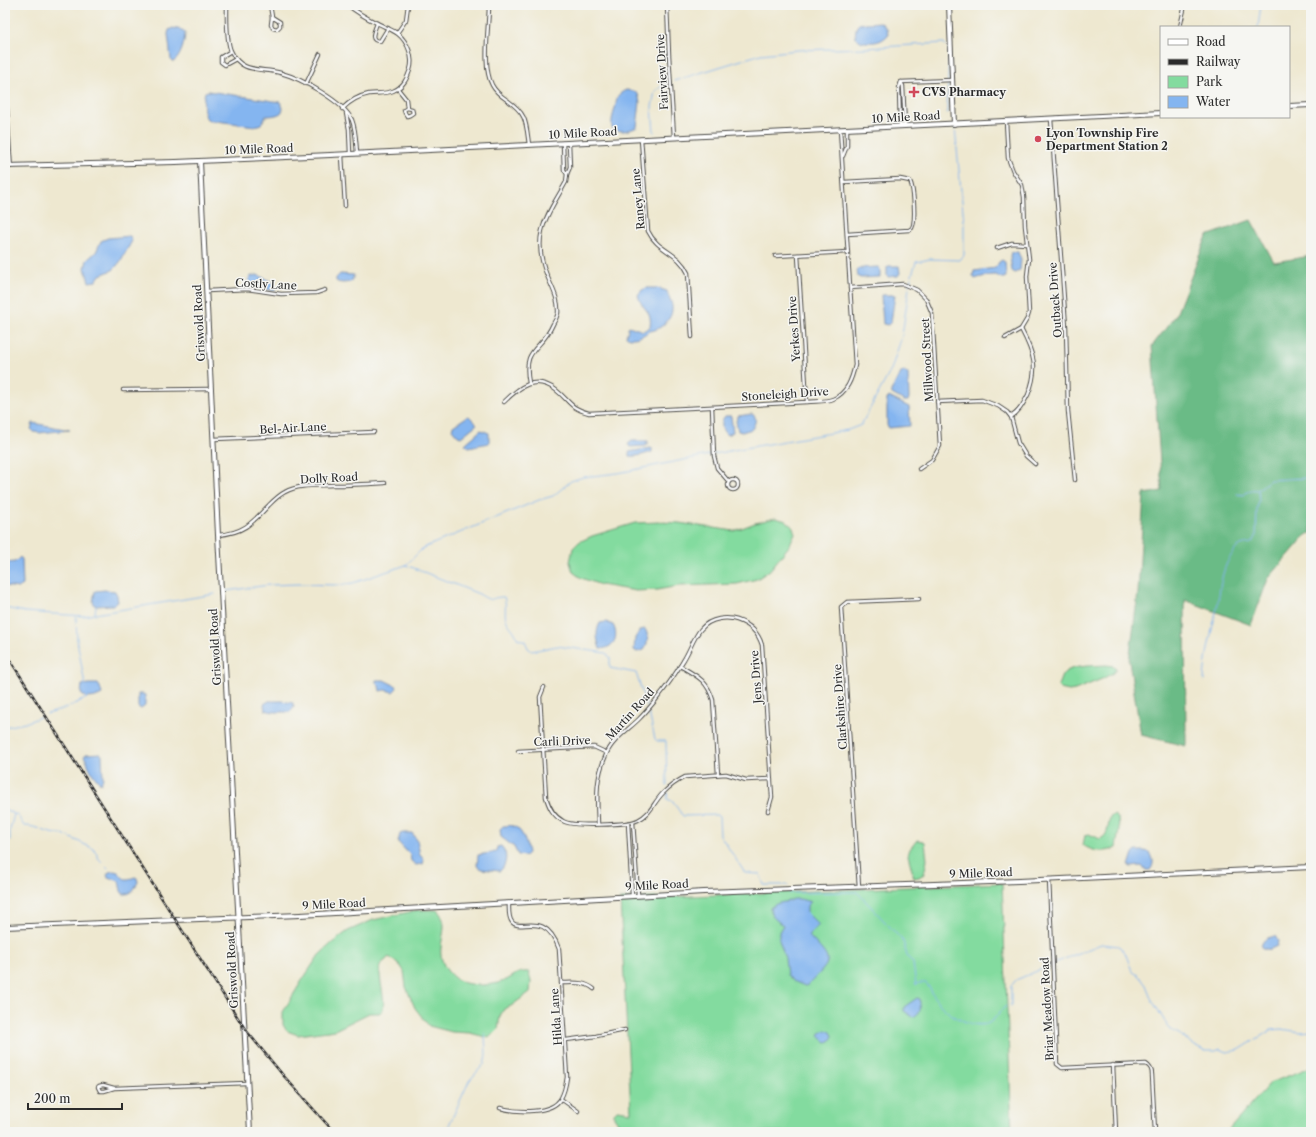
<svg xmlns="http://www.w3.org/2000/svg" width="1316" height="1137" font-family="'Libre Caslon Text',serif">
<rect width="100%" height="100%" fill="#f6f6f2"/>
<filter id="ink" filterUnits="userSpaceOnUse"><feTurbulence type="fractalNoise" baseFrequency=".025" numOctaves="2"/><feDisplacementMap in="SourceGraphic" scale="8" xChannelSelector="R" yChannelSelector="G"/><feConvolveMatrix kernelMatrix="1 2 1 2 8 2 1 2 1" color-interpolation-filters="sRGB"/></filter>
<filter id="wash" filterUnits="userSpaceOnUse"><feTurbulence type="fractalNoise" baseFrequency=".012" numOctaves="4" result="noise"/><feDisplacementMap in="SourceGraphic" scale="16" xChannelSelector="R" yChannelSelector="G"/><feGaussianBlur stdDeviation="0.9" result="paint"/><feColorMatrix in="noise" values="0 0 0 0 0 0 0 0 0 0 0 0 0 0 0 0 0 1.4 0 .05"/><feComposite in="paint" operator="in"/></filter>
<g filter="url(#wash)">
<rect width="100%" height="100%" fill="#eee8d0"/>
<!-- green -->
<g fill="#83db9f" stroke="#578365">
<polygon points="775,518 787,521 793,528 795,533 789,546 770,570 757,579 737,584 679,586 657,590 636,591 601,585 581,578 573,572 570,562 573,548 579,542 592,536 635,523 660,522 679,523 734,531 755,523"/>
<path d="M 1106,665 L 1114,666 L 1116,668 L 1113,673 L 1102,679 L 1075,690 L 1069,691 L 1060,689 L 1058,685 C 1060,682 1061,676 1063,674 C 1070,665 1095,666 1106,665 Z"/>
<path d="M 1114,815 L 1118,818 L 1119,830 L 1116,848 C 1106,853 1092,852 1083,845 L 1085,835 L 1089,834 L 1100,839 C 1110,835 1107,824 1111,816 Z"/>
<polygon points="917,840 923,841 925,842 927,860 924,874 919,877 914,878 908,855 910,849"/>
<polygon points="1002,883 1012,1132 620,1132 621,1127 614,1117 614,1113 617,1110 631,1112 620,899"/>
<path d="M 418,910 L 437,910 C 449,922 442,934 441,948 C 439,963 450,979 465,983 C 478,986 491,986 504,981 C 516,976 515,971 529,972 L 531,982 L 530,992 L 511,1006 L 504,1009 L 500,1016 L 498,1029 L 489,1038 L 470,1033 L 452,1032 L 429,1026 L 415,1008 L 406,987 L 404,971 L 399,964 L 389,957 L 380,965 C 378,977 386,1001 383,1008 C 383,1010 381,1012 379,1013 L 369,1013 L 335,1030 L 298,1035 L 287,1031 L 283,1025 L 283,1012 L 301,982 L 319,955 L 332,943 L 348,931 L 373,920 Z"/>
<polygon points="1311,1067 1311,1132 1227,1132 1270,1083"/>
</g>
<!-- forest -->
<polygon fill="#6abb86" stroke="#4a7358" points="1251,220 1274,262 1311,256 1311,533 1306,535 1268,579 1251,625 1185,600 1186,746 1141,735 1129,661 1138,593 1144,494 1162,491 1152,346 1176,315 1207,236"/>
<!-- water -->
<g fill="#84b5f0" stroke="#58708e">
<path d="M 881,22 L 887,29 L 888,35 C 879,44 873,42 862,42 L 855,37 L 856,29 L 858,24 L 866,23 Z"/>
<path d="M 173,28 L 182,30 L 185,32 C 185,41 181,58 173,62 L 171,60 L 168,34 L 169,30 Z"/>
<path d="M 626,90 L 633,91 L 638,94 L 640,102 L 637,127 C 629,131 621,133 612,128 C 611,120 613,116 615,108 C 618,98 614,96 626,90 Z"/>
<path d="M 208,91 L 280,102 C 289,114 275,116 266,116 L 261,124 L 255,126 L 208,120 C 202,115 203,99 205,92 Z"/>
<polygon points="130,236 132,241 120,262 113,270 100,275 96,281 89,282 85,268 87,260 96,252 101,241 108,238"/>
<polygon points="1011,252 1018,252 1021,260 1020,270 1015,273 1012,271 1010,256"/>
<path d="M 1002,260 L 1005,262 L 1006,277 C 1001,280 1000,276 995,275 C 988,275 981,277 975,279 L 973,276 L 974,271 L 995,268 L 997,266 L 999,262 Z"/>
<polygon points="888,266 899,266 900,273 898,276 888,277 887,276 887,267"/>
<polygon points="878,267 880,269 880,277 861,278 858,277 857,270 859,268"/>
<path d="M 340,274 L 354,275 L 352,281 C 348,283 340,284 336,281 L 336,278 Z"/>
<path d="M 257,275 C 266,278 273,281 276,290 L 275,291 L 251,286 L 248,283 C 249,276 251,276 257,275 Z"/>
<path d="M 647,288 L 657,288 L 667,291 C 668,297 672,301 672,306 C 674,319 659,331 649,331 C 644,336 632,341 626,336 L 629,326 L 643,331 L 650,327 C 653,309 641,310 638,295 L 642,290 Z"/>
<polygon points="881,295 895,295 891,322 888,325 883,324"/>
<polygon points="904,371 908,374 909,398 908,401 904,401 892,394 891,391 901,373"/>
<polygon points="889,397 909,407 910,426 888,428 887,425 887,399"/>
<path d="M 752,414 C 758,417 755,424 752,429 L 742,432 L 738,431 L 736,421 L 738,416 Z"/>
<polygon points="468,416 469,416 477,424 461,437 458,436 452,429 453,426"/>
<path d="M 725,416 L 731,416 L 733,432 L 727,435 C 721,431 720,421 725,416 Z"/>
<polygon points="33,423 70,430 39,433 34,432 31,429"/>
<polygon points="481,430 489,433 489,443 469,447 465,444"/>
<polygon points="632,441 648,441 648,442 646,446 630,447 628,444"/>
<path d="M 650,448 L 652,448 L 652,452 C 645,454 637,457 629,456 L 629,452 Z"/>
<polygon points="20,557 22,559 23,585 18,588 5,586 5,563 15,562"/>
<polygon points="105,590 115,591 117,595 118,602 113,605 95,606 93,602 95,591"/>
<path d="M 606,622 L 613,625 C 619,636 615,648 600,649 C 597,639 595,632 600,623 Z"/>
<path d="M 645,629 C 649,635 648,645 644,650 L 637,652 L 634,650 L 635,638 L 640,630 Z"/>
<polygon points="376,680 384,680 396,686 397,688 393,692 385,690 380,691 379,686 376,683"/>
<path d="M 89,684 L 98,684 L 100,687 L 102,694 C 95,698 87,700 81,694 L 82,685 Z"/>
<polygon points="138,694 143,694 145,695 145,706 141,709 138,707"/>
<polygon points="269,701 282,701 293,703 294,708 290,712 273,712 265,710 264,704"/>
<path d="M 100,753 L 102,755 L 103,778 L 101,784 C 92,776 89,766 84,756 L 86,754 Z"/>
<path d="M 503,826 C 507,826 510,825 513,826 C 523,829 527,845 528,853 L 525,856 L 518,855 L 514,847 L 501,837 L 500,829 Z"/>
<polygon points="403,833 412,833 417,840 420,855 424,860 423,864 416,865 411,861 410,855 398,842 400,834"/>
<path d="M 501,846 C 508,853 507,865 500,871 L 481,869 L 477,866 L 478,855 L 496,852 L 497,847 Z"/>
<path d="M 1137,851 L 1144,851 L 1150,852 C 1153,858 1155,864 1150,870 L 1145,870 L 1142,866 L 1131,867 L 1129,866 L 1133,853 Z"/>
<path d="M 114,871 L 118,872 C 124,879 124,881 135,877 L 137,878 L 138,882 C 134,889 132,895 123,894 L 121,891 L 119,881 L 108,877 L 107,875 L 109,872 Z"/>
<path d="M 794,899 L 800,899 L 811,902 L 807,906 L 807,913 L 819,925 L 812,931 L 809,936 C 834,963 833,959 808,985 L 805,986 L 793,981 L 787,975 L 785,958 L 779,940 L 779,932 L 783,925 C 776,920 771,917 770,908 C 780,900 784,904 794,899 Z"/>
<path d="M 1275,936 L 1278,941 L 1277,946 C 1271,949 1267,951 1261,947 C 1263,938 1268,938 1275,936 Z"/>
<path d="M 917,998 L 920,999 C 919,1008 924,1011 913,1017 L 904,1011 L 904,1007 Z"/>
<polygon points="826,1030 831,1032 833,1036 830,1041 826,1042 820,1037 819,1034"/>
</g>
<g fill="none" stroke-linecap="round" stroke-linejoin="round">
<!-- stream -->
<g stroke="#84b5f0" stroke-width="1">
<polyline points="1258,27 1261,5"/>
<polyline points="674,81 761,54 798,50 865,48 944,43 949,49 947,113"/>
<polyline points="654,132 652,107 655,91 667,83"/>
<polyline points="909,285 916,262 930,259 960,260 964,255 964,222 955,128"/>
<path d="M 1237,494 L 1244,495 C 1248,490 1252,489 1258,490"/>
<path d="M 406,565 L 479,594 C 495,604 488,597 504,597 C 507,604 504,612 506,619 C 509,627 516,631 517,638 L 525,641 L 528,648 L 532,651 L 557,646 L 606,653 L 610,658 L 610,668 L 636,673 L 647,707"/>
<polyline points="226,591 269,585 298,584 338,585 353,583 406,565 423,548 539,500 553,496 571,481 583,477 618,473 734,450 848,430 861,425 891,370 902,336 909,288"/>
<polyline points="5,608 25,612 83,616 215,594"/>
<polyline points="94,614 95,613 96,606"/>
<polyline points="76,617 77,640 85,685"/>
<path d="M 1204,681 C 1205,656 1212,631 1217,607 C 1220,591 1221,570 1231,556 C 1233,553 1237,546 1241,545 C 1247,542 1251,547 1256,537 L 1257,508 L 1259,501 L 1258,490 L 1261,487 L 1270,480 L 1305,478 L 1311,479"/>
<polyline points="649,713 655,739 657,741 666,741 667,786"/>
<path d="M 47,714 C 61,711 74,704 87,698 L 86,696"/>
<polyline points="5,727 25,723 40,717"/>
<polyline points="668,792 667,799 672,801 683,816 717,815 719,817 720,835 745,873 760,874 764,885 787,885 788,886"/>
<path d="M 5,809 L 18,816 L 24,826 C 37,825 47,835 61,834"/>
<polyline points="63,834 94,849 99,859 108,868"/>
<polyline points="10,840 10,830 14,814"/>
<path d="M 789,893 L 857,892 L 903,941 L 907,956 L 913,963 L 916,985 L 918,983 L 926,983 C 931,989 933,995 937,1001 C 946,1014 973,1030 989,1023 C 996,1019 999,1011 1006,1006"/>
<polyline points="1055,963 1101,944 1119,946 1126,955 1132,971 1139,976 1146,985 1152,1000 1167,1025 1171,1030 1179,1034 1195,1046 1205,1051 1216,1051 1220,1049 1227,1052 1239,1050 1271,1030 1282,1029 1300,1032 1311,1031"/>
<polyline points="1011,1006 1011,986 1016,980 1051,965"/>
<polyline points="449,1132 449,1125 469,1081 484,1064 486,1055 485,1033"/>
<polyline points="1217,1132 1220,1131 1223,1132"/>
</g>
</g>
</g>
<g filter="url(#ink)">
<g fill="none" stroke-linecap="round" stroke-linejoin="round">
<!-- street casing -->
<g stroke="#484744" stroke-width="4.5">
<g id="street">
<polyline points="59,5 60,5"/>
<path d="M 227,5 C 227,18 226,40 231,51 C 242,75 262,67 281,73 C 300,78 344,102 352,120 C 356,130 356,142 357,153"/>
<polyline points="270,5 272,17"/>
<path d="M 489,5 C 489,25 482,67 492,85 C 495,91 501,96 507,100 C 527,114 526,122 529,145"/>
<polyline points="667,5 669,55 674,137"/>
<polygon points="272,17 280,22 280,26 277,29 273,28 271,25"/>
<path d="M 377,23 C 375,30 368,41 380,41 L 388,28"/>
<polyline points="1180,27 1185,5"/>
<polyline points="397,33 406,20 408,5"/>
<polyline points="231,51 221,57 221,62 225,65 236,59"/>
<polyline points="901,82 952,80"/>
<polyline points="306,84 320,54"/>
<polyline points="398,89 406,99 407,108 404,110 405,113 407,116 410,115 413,113 412,109 407,108"/>
<path d="M 342,109 C 350,101 358,96 369,94 C 377,93 385,94 393,91 C 403,87 407,79 410,70 C 414,58 408,42 398,34 C 394,31 389,29 385,27 C 371,20 359,15 348,5"/>
<polyline points="346,113 349,129 350,154"/>
<polyline points="1051,119 1066,327 1068,411 1075,480"/>
<polyline points="900,126 899,88 901,82 903,86 905,126"/>
<path d="M 641,139 L 648,231 C 658,252 678,251 688,273 L 692,337"/>
<polyline points="563,143 564,170 567,174"/>
<polyline points="342,155 345,206"/>
<polyline points="843,156 847,146 847,129"/>
<path d="M 844,182 L 900,179 L 910,181 C 914,189 916,221 912,228 L 909,230 L 847,234"/>
<polyline points="997,248 1012,243 1026,244"/>
<polyline points="798,255 807,402"/>
<polyline points="775,256 848,252"/>
<polyline points="850,288 903,284 917,290 926,299 932,313 940,446 932,460 919,469"/>
<polyline points="207,291 247,289 281,294 316,293 325,290"/>
<polyline points="5,331 6,331"/>
<polyline points="1005,338 1021,329 1027,319 1029,313 1027,276 1029,259 1025,226 1024,197 1022,185 1013,171 1008,158 1006,121"/>
<path d="M 529,383 C 522,346 541,352 553,324 C 555,321 557,317 558,313 C 559,298 551,286 546,273 C 531,233 548,215 566,182 L 567,174 L 570,167 L 569,143"/>
<polyline points="123,390 211,389"/>
<path d="M 504,402 C 519,387 535,374 556,390 C 570,401 569,408 589,413 L 807,402 C 815,401 826,402 833,399 C 847,393 852,379 855,365 L 840,129"/>
<polyline points="937,402 982,400 998,406 1007,412 1011,417 1018,443 1026,456 1035,464"/>
<polyline points="712,407 714,456 717,468 729,482"/>
<path d="M 1011,417 C 1020,411 1023,404 1028,395 C 1039,368 1034,354 1021,329"/>
<polyline points="214,439 374,432"/>
<circle cx="733" cy="485" r="5"/>
<path d="M 218,535 C 244,533 252,523 269,505 C 274,500 279,495 285,492 C 299,484 318,486 333,485 C 351,485 368,484 385,483"/>
<path d="M 680,666 C 697,676 707,680 713,700 L 718,774"/>
<path d="M 544,687 L 540,697 L 546,797 C 549,807 553,816 563,821 C 572,827 629,825 638,820 C 652,813 653,803 663,793 C 669,787 677,781 685,777 L 726,774 L 746,780 L 771,779"/>
<polyline points="518,751 594,747 607,753"/>
<polyline points="633,822 638,895"/>
<polyline points="628,823 632,895"/>
<path d="M 598,824 C 597,797 595,780 606,755 C 612,740 628,730 639,719 C 644,714 650,707 655,701 C 665,689 675,675 683,661 C 694,644 696,623 719,619 C 725,618 731,618 737,620 C 749,624 758,632 762,645 L 772,797 L 768,811"/>
<path d="M 1049,879 L 1057,1064 L 1062,1068 L 1146,1064 C 1151,1067 1152,1070 1152,1075 L 1155,1132"/>
<polyline points="859,887 841,607 847,602 919,599"/>
<path d="M 561,983 C 573,983 584,981 594,989"/>
<polyline points="566,1040 596,1036 625,1030"/>
<polyline points="1113,1065 1116,1132"/>
<polyline points="114,1088 103,1085 99,1086 98,1087 100,1091 104,1091 114,1088 247,1083"/>
<polyline points="561,1099 578,1111"/>
<path d="M 500,1108 C 516,1112 552,1115 561,1098 C 565,1091 566,1084 567,1077 L 559,949 C 545,909 520,933 512,922 C 508,917 509,909 509,903"/>
</g>
</g>
<!-- secondary casing -->
<g stroke="#484744" stroke-width="6">
<g id="secondary">
<polyline points="949,5 954,124"/>
<polyline points="5,92 10,166"/>
<polyline points="1289,106 1311,105"/>
<polyline points="200,161 218,535 250,1132"/>
<polyline points="5,166 176,162 330,155 1161,113"/>
<polyline points="5,927 300,915 704,892 1019,881 1311,867"/>
</g>
</g>
<!-- street -->
<use href="#street" stroke="#fff" stroke-width="2.5"/>
<!-- secondary -->
<use href="#secondary" stroke="#fff" stroke-width="4"/>
<!-- rail casing -->
<g stroke="#2b2b2b" stroke-width="2.5">
<polyline id="rail" points="5,652 245,1029 282,1074 334,1132"/>
</g>
<!-- rail -->
<use href="#rail" stroke="#f6f6f2" stroke-width="1" stroke-dasharray="3" stroke-linecap="butt"/>
</g>
</g>
<!-- markers -->
<g fill="#d1495b" stroke="#f6f6f2" stroke-width="1.5">
<path d="M912 86h4v4h4v4h-4v4h-4v-4h-4v-4h4z"/>
<circle cx="1038" cy="139" r="4"/>
</g>
<g text-anchor="middle" stroke-width="3" stroke-linejoin="round" paint-order="stroke">
<!-- street labels -->
<g font-size="11" fill="#2b2b2b" stroke="#f6f6f2">
<text transform="translate(662 72) rotate(-93)" y="4">Fairview Drive</text>
<text transform="translate(906 117) rotate(-3)" y="4">10 Mile Road</text>
<text transform="translate(583 133) rotate(-3)" y="4">10 Mile Road</text>
<text transform="translate(259 149) rotate(-2)" y="4">10 Mile Road</text>
<text transform="translate(638 199) rotate(-95)" y="4">Raney Lane</text>
<text transform="translate(266 284) rotate(3)" y="4">Costly Lane</text>
<text transform="translate(1055 300) rotate(-94)" y="4">Outback Drive</text>
<text transform="translate(199 323) rotate(-93)" y="4">Griswold Road</text>
<text transform="translate(794 329) rotate(-94)" y="4">Yerkes Drive</text>
<text transform="translate(927 360) rotate(-93)" y="4">Millwood Street</text>
<text transform="translate(785 394) rotate(-4)" y="4">Stoneleigh Drive</text>
<text transform="translate(293 428) rotate(-3)" y="4">Bel-Air Lane</text>
<text transform="translate(329 478) rotate(-3)" y="4">Dolly Road</text>
<text transform="translate(215 647) rotate(-93)" y="4">Griswold Road</text>
<text transform="translate(756 677) rotate(-94)" y="4">Jens Drive</text>
<text transform="translate(840 707) rotate(-94)" y="4">Clarkshire Drive</text>
<text transform="translate(630 714) rotate(-48)" y="4">Martin Road</text>
<text transform="translate(562 741) rotate(-2)" y="4">Carli Drive</text>
<text transform="translate(981 873) rotate(-2)" y="4">9 Mile Road</text>
<text transform="translate(657 885) rotate(-3)" y="4">9 Mile Road</text>
<text transform="translate(334 904) rotate(-3)" y="4">9 Mile Road</text>
<text transform="translate(232 970) rotate(-93)" y="4">Griswold Road</text>
<text transform="translate(1047 1009) rotate(-93)" y="4">Briar Meadow Road</text>
<text transform="translate(556 1017) rotate(-94)" y="4">Hilda Lane</text>
</g>
<!-- poi labels -->
<g font-size="11" font-weight="bold" fill="#2b2b2b" stroke="#f6f6f2" text-anchor="start">
<text x="922" y="96">CVS Pharmacy</text>
<text x="1046" y="137">Lyon Township Fire<tspan x="1046" dy="13">Department Station 2</tspan></text>
</g>
</g>
<!-- margin -->
<rect width="1316" height="1137" fill="none" stroke="#f6f6f2" stroke-width="20"/>
<!-- legend -->
<rect x="1160" y="26" width="130" height="92" fill="#f6f6f2" stroke="#a5a5a2"/>
<rect x="1168" y="39" width="20" height="6" fill="#ffffff" stroke="#a5a5a2"/>
<text x="1196" y="46" font-size="12" fill="#2b2b2b">Road</text>
<rect x="1168" y="59" width="20" height="6" fill="#2b2b2b" stroke="#a5a5a2"/>
<text x="1196" y="66" font-size="12" fill="#2b2b2b">Railway</text>
<rect x="1168" y="76" width="20" height="12" fill="#83db9f" stroke="#a5a5a2"/>
<text x="1196" y="86" font-size="12" fill="#2b2b2b">Park</text>
<rect x="1168" y="96" width="20" height="12" fill="#84b5f0" stroke="#a5a5a2"/>
<text x="1196" y="106" font-size="12" fill="#2b2b2b">Water</text>
<!-- scale -->
<path d="M28 1103v6h94v-6" fill="none" stroke="#2b2b2b" stroke-width="2"/>
<text x="34" y="1103" font-size="12" fill="#2b2b2b" stroke="#f6f6f2" stroke-width="3" paint-order="stroke">200 m</text>
</svg>
